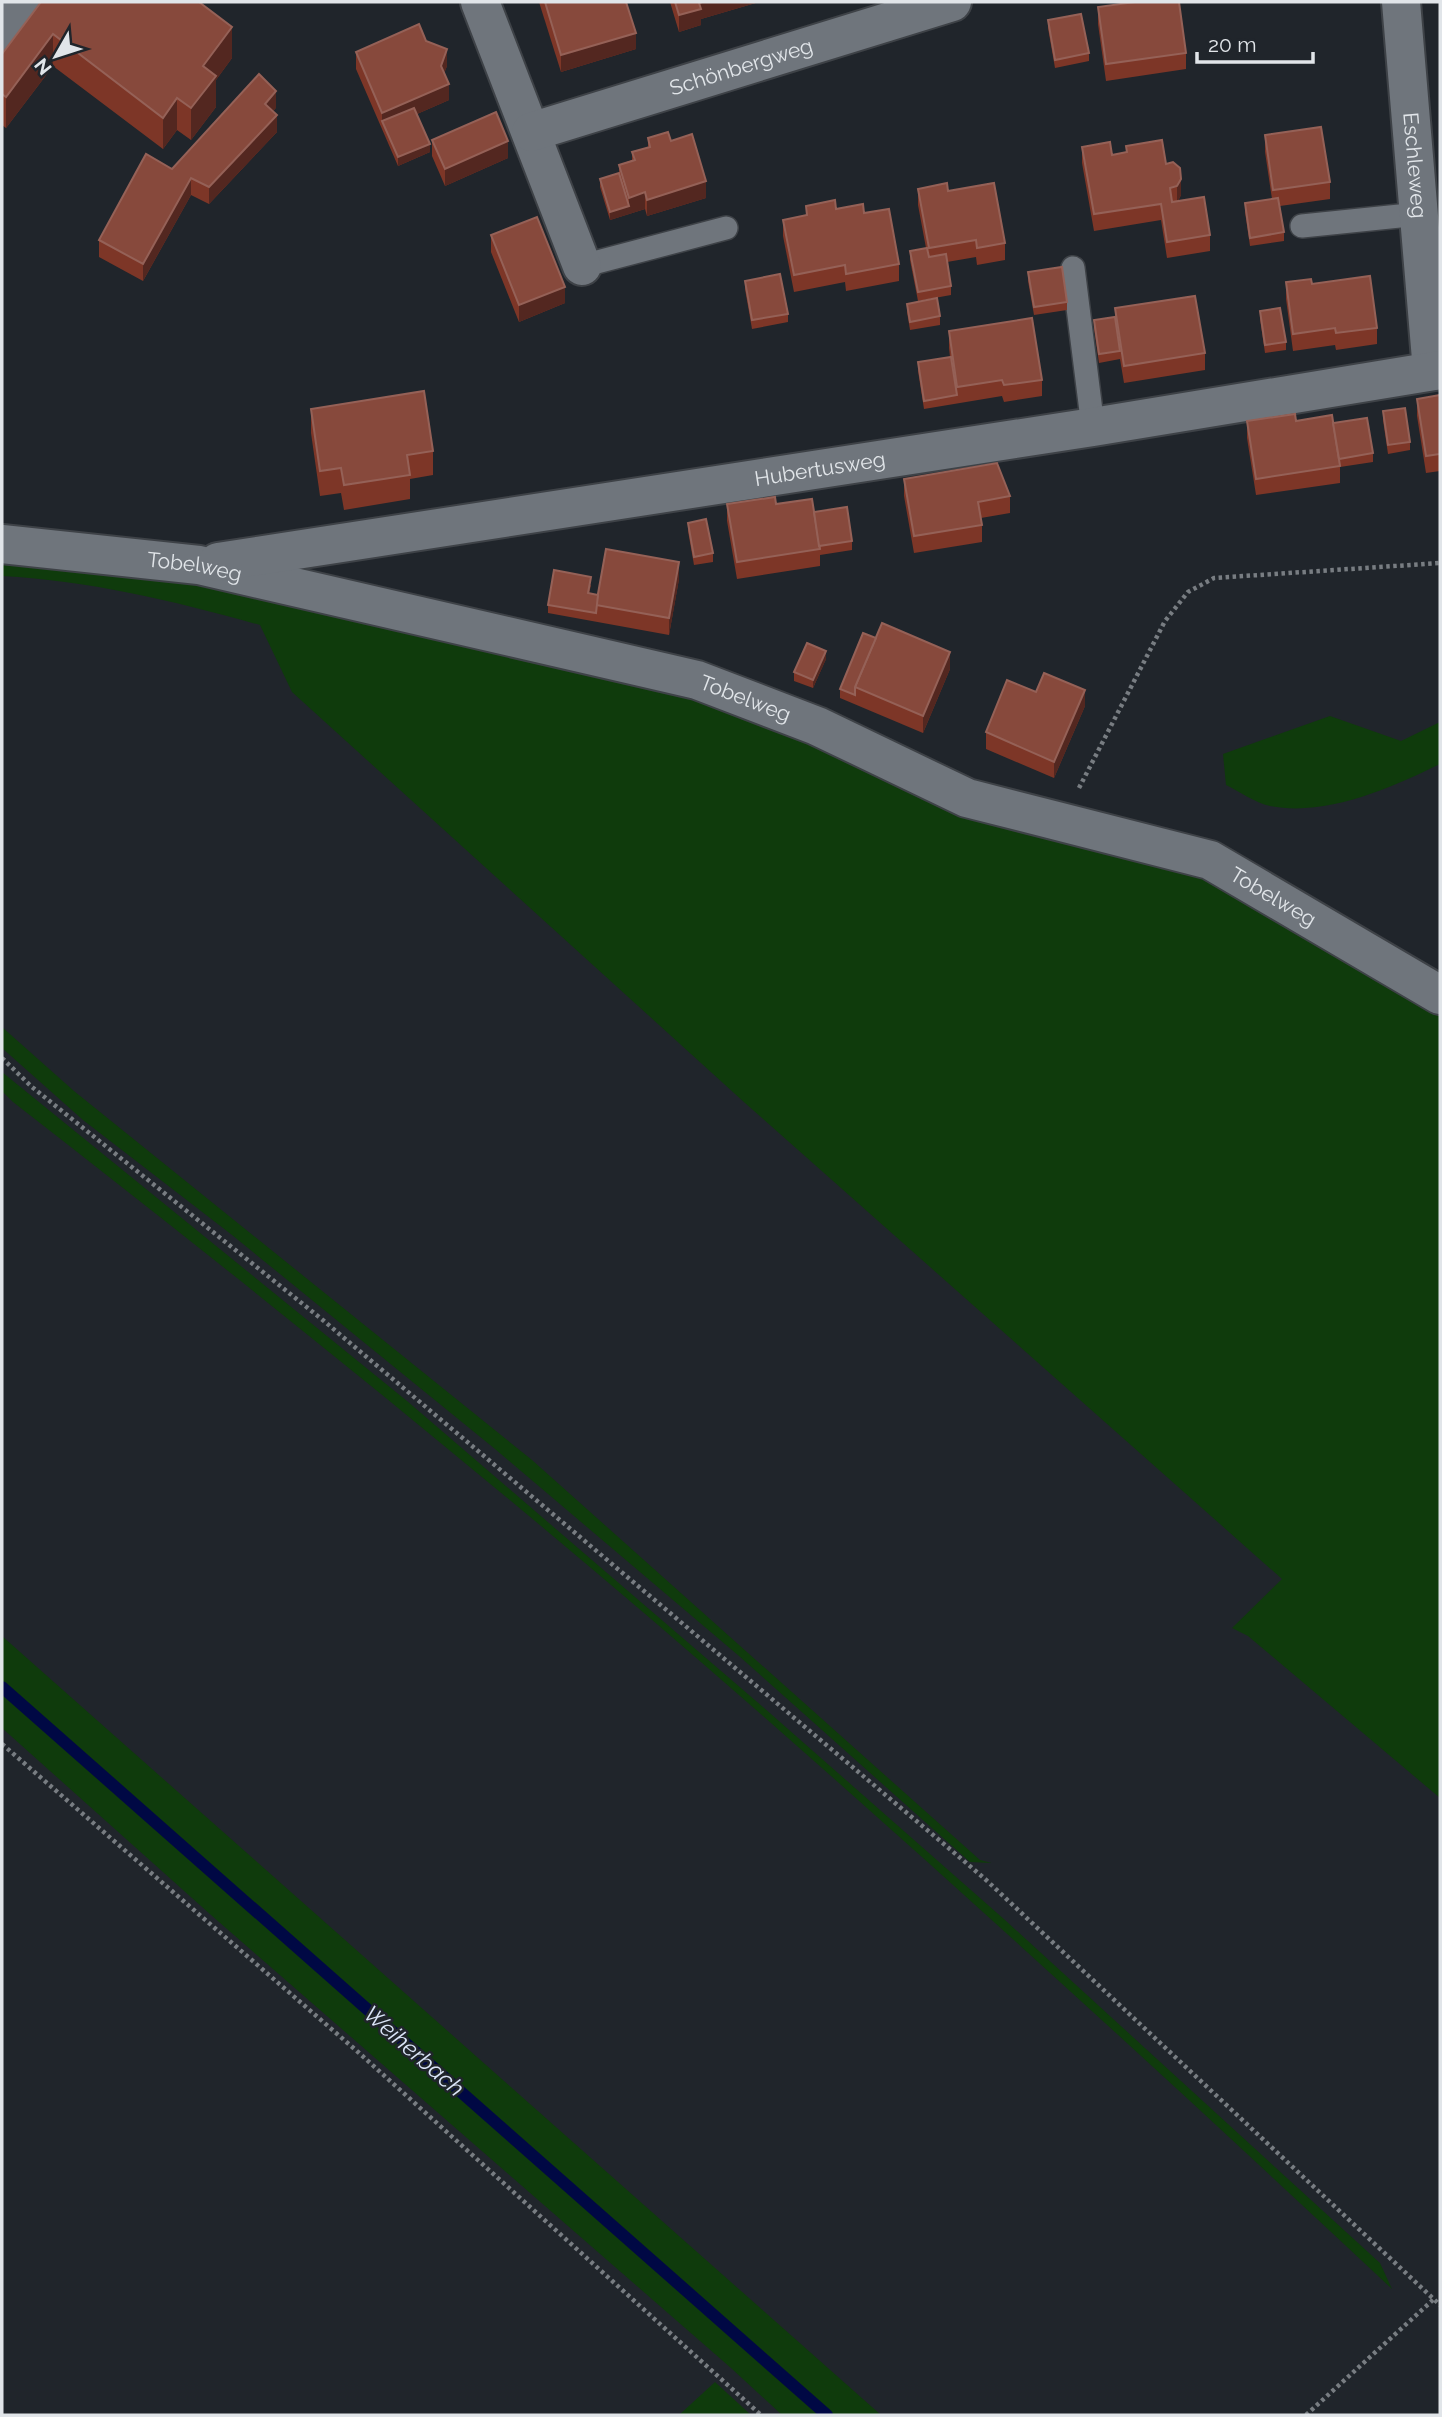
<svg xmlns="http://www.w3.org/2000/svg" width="1442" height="2417" font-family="Raleway,sans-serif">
<rect width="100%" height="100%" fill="#20252b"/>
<!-- green -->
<g fill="#0f3b0c">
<path d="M 2,560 L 147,577 L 248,595 L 686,690 L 1226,883 L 1440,1013 L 1440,1798 L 1248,1636 L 1232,1628 L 1282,1579 L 745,1103 L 292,692 L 260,625 C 174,601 91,581 2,576 Z"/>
<path d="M 1330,716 L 1401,741 L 1440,722 L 1440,764 C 1391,788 1326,817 1270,806 C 1255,803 1239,791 1226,785 L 1223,754 Z"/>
<polygon points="2,1027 74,1091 532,1460 980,1860 992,1863 970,1862 739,1656 495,1449 232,1235 83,1120 2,1048"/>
<path d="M 2,1072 L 407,1401 L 763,1707 L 1005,1920 L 1380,2263 L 1392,2289 C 1185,2095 976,1903 763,1716 C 520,1503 268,1300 13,1102 L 2,1091 Z"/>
<polygon points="2,1636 881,2415 782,2415 731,2368 211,1915 2,1728"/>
<polygon points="715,2382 751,2415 679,2415"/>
</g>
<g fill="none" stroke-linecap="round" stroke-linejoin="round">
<!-- stream -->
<polyline stroke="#000844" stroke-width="12" points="2,1687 827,2415"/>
<!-- lane casing -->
<g stroke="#3e4247" stroke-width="26">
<g id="lane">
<polyline points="1302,226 1419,214"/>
<polyline points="582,266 726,228"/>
<polyline points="1073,268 1093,427"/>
</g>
</g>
<!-- street casing -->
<g stroke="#3e4247" stroke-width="42">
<g id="street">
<polyline points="480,2 582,266"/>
<path id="s1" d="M 1401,2 L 1432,371"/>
<polyline points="2,33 26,2"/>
<path id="s2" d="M 531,132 L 952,2"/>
<path id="s3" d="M 2,544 L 199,565 L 697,680 L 817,726 L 967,798 L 1210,860 L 1440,995"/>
<path id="s4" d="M 218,562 L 1093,427 L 1440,370"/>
</g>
</g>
<!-- path -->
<g stroke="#787d82" stroke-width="4.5" stroke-dasharray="3.5 3.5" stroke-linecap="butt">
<polyline points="1079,788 1165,621 1188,592 1214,578 1440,563"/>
<polyline points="2,1058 32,1087 324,1321 984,1878 1440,2305"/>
<polyline points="2,1744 358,2052 761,2415"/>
<polyline points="1306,2415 1434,2299"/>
</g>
<!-- lane -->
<use href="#lane" stroke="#6f757c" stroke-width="23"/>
<!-- street -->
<use href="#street" stroke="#6f757c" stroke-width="38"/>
</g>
<!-- wall -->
<g fill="#7d3627">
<polygon points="41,2 232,58 216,80 216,107 191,140 177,130 163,149 53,66 6,128 2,125 2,54"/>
<polygon points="539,2 626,2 636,49 561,72"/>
<polygon points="670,2 759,2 701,19 701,25 679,32"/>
<polygon points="1098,7 1186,53 1186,69 1106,81 1098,24"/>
<polygon points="1048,20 1089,53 1089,61 1055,68 1048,28"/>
<polygon points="426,41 447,66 444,73 449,100 417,114 430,152 398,166 356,69 356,52"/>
<polygon points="276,108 273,111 277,132 209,204 191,195 143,281 99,257 99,240 172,169"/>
<polygon points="1265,135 1330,182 1330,199 1280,206 1284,232 1284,241 1250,246 1245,212 1245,203 1272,199 1265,152"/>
<polygon points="648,138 671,141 706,198 647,216 645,209 610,220 600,187 600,179 619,173 619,165 632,160 632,152 648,147"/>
<polygon points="432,140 508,158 445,186 432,156"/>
<polygon points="1126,146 1166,164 1181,195 1178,201 1210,235 1210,251 1167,258 1161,220 1094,231 1082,163 1082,147 1112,155 1126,152"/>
<polygon points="918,189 948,191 1005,243 1005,260 977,265 976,257 947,262 951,286 951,295 918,301 910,260 910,251 926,248 918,205"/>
<polygon points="806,206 864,213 899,264 899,281 846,291 845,282 794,292 783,236 783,220 806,215"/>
<polygon points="491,235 565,303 519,322 491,252"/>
<polygon points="1028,272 1067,302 1067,310 1034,315 1028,281"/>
<polygon points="745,281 788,314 788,322 752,329 745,289"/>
<polygon points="1286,282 1312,284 1377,328 1377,344 1336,350 1335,345 1293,351 1286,299"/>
<polygon points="907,304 940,316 940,325 910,330 907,312"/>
<polygon points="1115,308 1205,353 1205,370 1124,383 1120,359 1099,363 1094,328 1094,320 1115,317"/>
<polygon points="1260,311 1286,342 1286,350 1265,353 1260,319"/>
<polygon points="949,331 1042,380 1042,396 1004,402 1002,396 924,409 918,371 918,362 950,357 949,348"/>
<polygon points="1440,395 1440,471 1426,473 1417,416 1417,399"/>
<polygon points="311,409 433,451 433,475 410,479 410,499 344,510 341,493 320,496 311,433"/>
<polygon points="1383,411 1410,442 1410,450 1388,454 1383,420"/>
<polygon points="1247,421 1296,421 1333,423 1373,453 1373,462 1340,467 1340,483 1256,495 1247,438"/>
<polygon points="904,479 1010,496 1010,513 981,518 982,525 982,542 914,553 904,496"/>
<polygon points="727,504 776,504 814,512 852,541 852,550 820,555 820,566 737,579 727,521"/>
<polygon points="688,523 713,553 713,562 694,565 688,531"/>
<polygon points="679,579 669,635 548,613 548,605 591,585 589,594 598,595"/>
<polygon points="876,638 950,669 923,733 840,698 840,689"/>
<polygon points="826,659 813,688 794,681 794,672"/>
<polygon points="1036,692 1085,706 1054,778 986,749 986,732"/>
</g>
<!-- shaded-wall -->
<g fill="#532720">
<polygon points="702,2 759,2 701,19 701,25 679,32 679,15"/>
<polygon points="232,27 232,58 216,80 216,107 191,140 191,108 203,66"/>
<polygon points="636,33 636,49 561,72 561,55"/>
<polygon points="53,34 53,66 6,128 6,97"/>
<polygon points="447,49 447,66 441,82 441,66"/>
<polygon points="449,84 449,100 385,128 382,121 382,113"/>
<polygon points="276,91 276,108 265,121 265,104"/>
<polygon points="177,98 177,130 163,149 163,118"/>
<polygon points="277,115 277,132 209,204 209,187"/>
<polygon points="508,141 508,158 445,186 445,169"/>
<polygon points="430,144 430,152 398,166 398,157"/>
<polygon points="191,178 191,195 143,281 143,264"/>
<polygon points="1181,179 1181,195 1177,203 1177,186"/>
<polygon points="706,181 706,198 647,216 647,200"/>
<polygon points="645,192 645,209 610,220 610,212 629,206 629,198"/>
<polygon points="565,287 565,303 519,322 519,305"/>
<polygon points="679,562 679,579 669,635 669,618"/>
<polygon points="826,651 826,659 813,688 813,680"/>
<polygon points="950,652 950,669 923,733 923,716"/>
<polygon points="1085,690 1085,706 1054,778 1054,762"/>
</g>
<!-- building -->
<g fill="#87493c" stroke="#956157" stroke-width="2">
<polygon points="41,2 199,2 232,27 203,66 216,76 191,108 177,98 163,118 53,34 6,97 2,94 2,54"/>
<polygon points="545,2 626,2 636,33 561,55"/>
<polygon points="675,2 702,2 699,3 701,9 679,15"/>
<polygon points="1135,2 1179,2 1186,53 1106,64 1098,7"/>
<polygon points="1081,14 1089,53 1055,60 1048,20"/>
<polygon points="419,24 426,41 447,49 441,66 449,84 382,113 356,52"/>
<polygon points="259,74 276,91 265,104 277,115 209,187 191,178 143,264 99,240 146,154 172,169"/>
<polygon points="414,108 430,144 398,157 382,121"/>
<polygon points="496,112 508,141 445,169 432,140"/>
<polygon points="1321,127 1330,182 1273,190 1265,135"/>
<polygon points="668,132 671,141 692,134 706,181 647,200 645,192 629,198 619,165 635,160 632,152 650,147 648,138"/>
<polygon points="1162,140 1166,164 1173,162 1180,168 1181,179 1177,186 1170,188 1172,202 1204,197 1210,235 1167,242 1161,204 1094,214 1082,147 1110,142 1112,155 1127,152 1126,146"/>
<polygon points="619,173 629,206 610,212 600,179"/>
<polygon points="947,183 948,191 994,183 1005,243 977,248 976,240 929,248 918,189"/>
<polygon points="1278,198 1284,232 1250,238 1245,203"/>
<polygon points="835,200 836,209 863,204 864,213 889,209 899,264 846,274 845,265 794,275 783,220 807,215 806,206"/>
<polygon points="537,217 565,287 519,305 491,235"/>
<polygon points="927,248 929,257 946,254 951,286 918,292 910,251"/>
<polygon points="1062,267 1067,302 1034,307 1028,272"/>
<polygon points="780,274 788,314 752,320 745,281"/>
<polygon points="1370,276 1377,328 1336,333 1335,328 1293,334 1286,282 1311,279 1312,284"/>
<polygon points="1195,296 1205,353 1124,366 1115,308"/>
<polygon points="937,298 940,316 910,322 907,304"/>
<polygon points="1280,308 1286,342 1265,345 1260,311"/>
<polygon points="1115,317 1120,351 1099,354 1094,320"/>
<polygon points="1032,318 1042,380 1004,385 1002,380 957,387 949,331"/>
<polygon points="951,357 957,395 924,401 918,362"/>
<polygon points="424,391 433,451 407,455 410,475 344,485 341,468 320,471 311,409"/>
<polygon points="1440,395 1440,454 1426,456 1417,399"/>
<polygon points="1405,408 1410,442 1388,445 1383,411"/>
<polygon points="1295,414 1296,421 1332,415 1340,466 1256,479 1247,421"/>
<polygon points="1367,418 1373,453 1339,459 1333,423"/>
<polygon points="997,463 1010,496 978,502 982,525 914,536 904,479"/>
<polygon points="775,497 776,504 812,499 820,549 737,562 727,504"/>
<polygon points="847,507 852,541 819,546 814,512"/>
<polygon points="706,519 713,553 694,557 688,523"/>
<polygon points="606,549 679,562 669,618 596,605"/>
<polygon points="554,570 591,577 588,593 598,595 596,613 548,605"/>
<polygon points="882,623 950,652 923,716 855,687"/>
<polygon points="863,633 876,638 855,687 855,695 840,689"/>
<polygon points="807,643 826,651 813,680 794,672"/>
<polygon points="1044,673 1085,690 1054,762 986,732 1007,680 1036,692"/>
</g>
<g text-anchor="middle" stroke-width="5" stroke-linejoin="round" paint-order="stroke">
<!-- street labels -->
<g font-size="21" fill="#e1e5e9" stroke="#20252b">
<text dy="7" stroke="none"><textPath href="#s2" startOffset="220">Schönbergweg</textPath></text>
<text dy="7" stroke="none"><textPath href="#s1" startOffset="164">Eschleweg</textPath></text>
<text dy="7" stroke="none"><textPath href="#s4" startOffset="609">Hubertusweg</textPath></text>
<text dy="7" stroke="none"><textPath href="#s3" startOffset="194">Tobelweg</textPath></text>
<text dy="7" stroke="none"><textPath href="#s3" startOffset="761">Tobelweg</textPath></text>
<text dy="7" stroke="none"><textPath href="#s3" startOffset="1328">Tobelweg</textPath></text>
</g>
<!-- water labels -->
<g font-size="23" font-style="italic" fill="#dbe5f8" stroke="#20252b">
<text transform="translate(414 2051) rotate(41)" y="8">Weiherbach</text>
</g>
</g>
<!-- border -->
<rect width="1442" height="2417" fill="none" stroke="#e1e5e9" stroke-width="7"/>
<!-- north arrow -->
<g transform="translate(56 56) rotate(231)" stroke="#20252b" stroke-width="5" paint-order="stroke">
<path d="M0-5L12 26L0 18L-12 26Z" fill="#e1e5e9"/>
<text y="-10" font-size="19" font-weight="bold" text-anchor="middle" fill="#e1e5e9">N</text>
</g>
<!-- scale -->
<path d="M1197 52v10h116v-10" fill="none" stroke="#e1e5e9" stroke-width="3.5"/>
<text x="1208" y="52" font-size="21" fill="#e1e5e9" stroke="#20252b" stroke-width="5" paint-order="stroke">20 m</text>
</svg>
